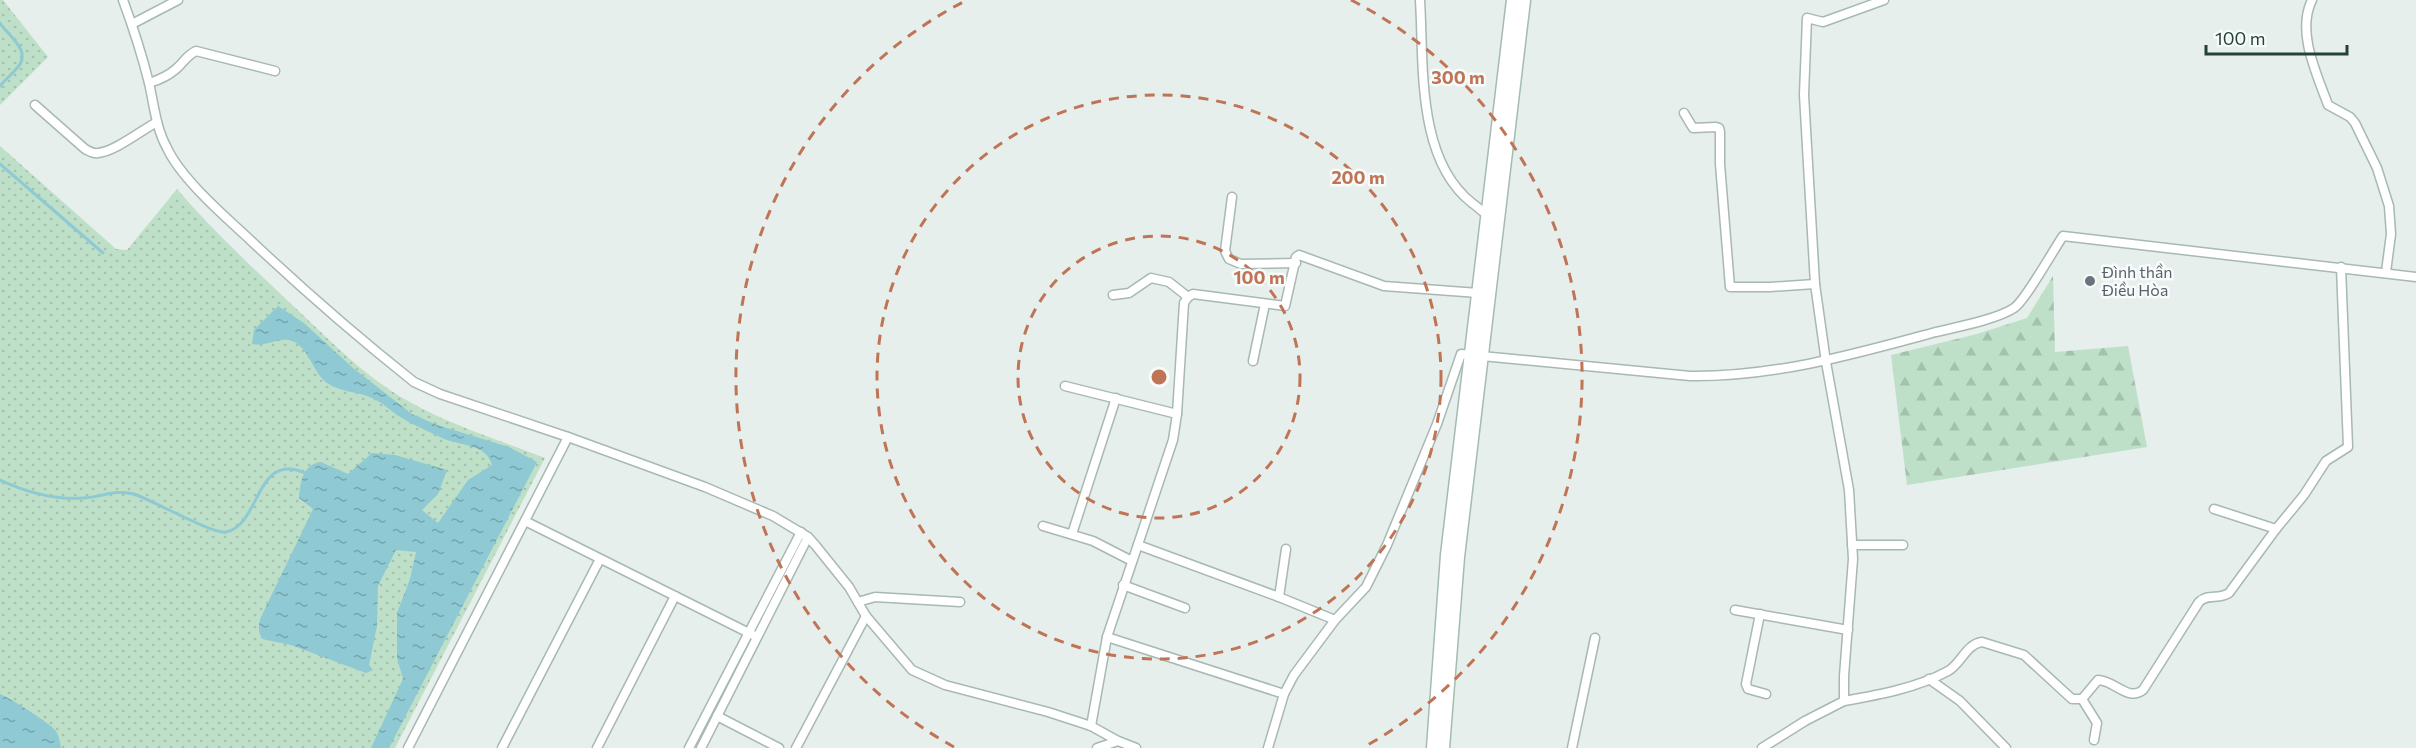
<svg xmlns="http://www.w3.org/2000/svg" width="2416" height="748" font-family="Commissioner,sans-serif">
<defs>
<pattern id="grass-dots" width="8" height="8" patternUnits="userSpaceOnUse" patternTransform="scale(1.5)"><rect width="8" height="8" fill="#bfe0c8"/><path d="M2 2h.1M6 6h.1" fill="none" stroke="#a4c1ad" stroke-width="1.8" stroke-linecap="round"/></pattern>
<pattern id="forest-firs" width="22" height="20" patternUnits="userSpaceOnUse" patternTransform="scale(1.5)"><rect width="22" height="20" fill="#bfe0c8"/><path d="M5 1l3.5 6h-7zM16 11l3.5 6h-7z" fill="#a4c1ad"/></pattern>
<pattern id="water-ripples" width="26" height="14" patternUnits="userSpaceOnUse" patternTransform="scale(1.5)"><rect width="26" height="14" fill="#8ec9d4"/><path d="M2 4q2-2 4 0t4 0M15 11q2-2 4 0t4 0" fill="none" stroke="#74a5ad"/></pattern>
</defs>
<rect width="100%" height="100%" fill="#e6efeb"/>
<!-- grass -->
<g fill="url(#grass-dots)">
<polygon points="0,0 3,0 48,57 0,105"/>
<path d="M 0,146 L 116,249 L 127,250 L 177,189 C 212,230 251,266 290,303 C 328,338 364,377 410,402 C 452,426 500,440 545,458 L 395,748 L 0,748 Z"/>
</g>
<!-- forest -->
<polygon fill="url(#forest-firs)" points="2053,276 2055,352 2128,346 2147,447 1907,485 1891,355 1977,334 2027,318"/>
<!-- water -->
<g fill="url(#water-ripples)">
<path d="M 278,306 L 304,323 L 353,368 L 412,414 L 437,425 L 509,447 L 537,462 L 389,748 L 371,748 L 403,679 L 397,658 L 397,613 L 410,579 L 416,552 L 396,550 L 378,586 L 377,626 L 369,665 L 373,670 L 366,673 L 291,645 L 262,639 C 258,632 258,625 261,617 L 313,509 L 299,498 C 300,482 303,464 321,462 L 348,474 L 372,453 L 395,455 L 447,470 L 438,494 L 422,510 L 438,523 L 468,480 L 492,465 C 486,443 459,446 442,438 C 427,431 411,424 397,415 C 390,410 383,403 374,399 C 359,391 341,393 327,383 C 312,372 309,347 292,341 C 280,336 267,347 252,344 L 254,330 Z"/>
<path d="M 0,694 C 7,696 51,724 55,730 C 59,735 60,742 61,748 L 0,748 Z"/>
</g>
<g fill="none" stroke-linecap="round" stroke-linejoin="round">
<!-- stream -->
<g stroke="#8ec9d4" stroke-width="3">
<path d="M 0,23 C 8,36 33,51 17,68 C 12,74 5,80 0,86"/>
<polyline points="0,164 103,253"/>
<path d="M 0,480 C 26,492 56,500 84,498 C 102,497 116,489 134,494 C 152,500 214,535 226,532 C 261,525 255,451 305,473"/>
</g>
<!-- minor casing -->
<g stroke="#a8b8b2" stroke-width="11">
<g id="minor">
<path d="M 123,0 C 133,27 142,55 149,83 C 154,105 156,128 167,148 C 181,178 221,213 246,236 C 300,287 356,336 414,382 L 440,394 L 568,437 L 705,487 L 773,516 L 808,537 L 816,546 L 849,587 L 866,616 L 912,670 L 945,685 L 1048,712 L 1091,726 L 1118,741 L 1136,748"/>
<path d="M 1420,0 C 1424,64 1416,159 1472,203 C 1478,207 1483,213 1490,216"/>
<path d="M 2312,0 C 2296,32 2317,74 2328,105 L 2350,117 L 2355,123 L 2377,168 L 2389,206 L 2391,234 L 2386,272"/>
<polyline points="132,24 178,0"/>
<path d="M 149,83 C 159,80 168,76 176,69 C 183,63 187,55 196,51 L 275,71"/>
<path d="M 35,105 L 85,149 C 89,151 93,154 98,153 C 114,152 142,130 157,122"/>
<polyline points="1684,113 1693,128 1716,127 1719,128 1720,132 1720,164 1730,287 1770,287 1815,284"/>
<polyline points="1232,197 1225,251 1229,259 1241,264 1296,263"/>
<polyline points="1113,295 1129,293 1151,278 1169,282 1188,297"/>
<polyline points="1253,361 1265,304"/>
<polyline points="1065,386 1177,414"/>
<polyline points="2214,509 2276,529"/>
<polyline points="525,521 757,637"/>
<polyline points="1043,526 1093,541 1132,561"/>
<polyline points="1072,534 1116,398"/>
<polyline points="1138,545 1279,597 1335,620"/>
<polyline points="1852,545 1903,545"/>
<polyline points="1123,585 1185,608"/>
<polyline points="1279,597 1286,549"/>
<polyline points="858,602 875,597 960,602"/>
<polyline points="1735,610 1848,630"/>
<polyline points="1760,614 1746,684 1748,689 1766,694"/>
<polyline points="1107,637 1284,694"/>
<polyline points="1929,679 1960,701 2006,748"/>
<polyline points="2082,699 2097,723 2094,740"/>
<path d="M 1844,701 C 1878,695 1917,688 1948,671 C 1961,664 1966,644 1982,642 L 2024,655 L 2072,699 L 2082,699 L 2098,680 C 2114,680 2128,702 2143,690 L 2199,602 C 2208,593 2219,600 2229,593 L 2276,529 L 2304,495 L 2326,461 L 2348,447 L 2341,267"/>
<polyline points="717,716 779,748"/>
<polyline points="1091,726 1107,637 1173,440 1177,414 1184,303 1188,297 1193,294 1285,306 1296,257 1299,255 1384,286 1478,293 1483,292"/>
<polyline points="408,748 568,437"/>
<polyline points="502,748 600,559"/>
<polyline points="597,748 675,596"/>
<polyline points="689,748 801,532"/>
<polyline points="701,748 808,537"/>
<polyline points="796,748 866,616"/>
<polyline points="1097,748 1118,741"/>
<path d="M 1268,748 L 1284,694 L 1294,675 L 1335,620 L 1366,587 L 1387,545 L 1437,424 L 1461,354 L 1690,376 C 1775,377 1855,354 1936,332 C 1957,327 1998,319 2014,308 C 2025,301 2054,249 2063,236 L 2416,277"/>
<polyline points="1572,748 1595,638"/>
<polyline points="1762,748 1805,721 1844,701 1844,676 1853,559 1849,490 1826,362 1815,284 1804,95 1807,18 1823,22 1884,0"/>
</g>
</g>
<!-- secondary casing -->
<g stroke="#a4bbb3" stroke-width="15">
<g id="secondary">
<polyline points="1433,748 1447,555 1513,0"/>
<polyline points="1443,748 1458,557 1524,0"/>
</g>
</g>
<!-- minor -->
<use href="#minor" stroke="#fff" stroke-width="8"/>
<!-- secondary -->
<use href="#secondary" stroke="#fff" stroke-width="12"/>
</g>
<!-- distance rings -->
<g fill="none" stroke="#c07456" stroke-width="3" stroke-dasharray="10 8">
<circle cx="1159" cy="377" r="141"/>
<circle cx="1159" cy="377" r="282"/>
<path d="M954 747A423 423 0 0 1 967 0M1351 0A423 423 0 0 1 1364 747"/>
</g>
<!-- markers -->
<circle fill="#6b7280" stroke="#f7fbf9" stroke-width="2" cx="2090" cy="281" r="6"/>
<g text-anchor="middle" stroke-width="5" stroke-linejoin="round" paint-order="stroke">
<!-- worship labels -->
<g font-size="16" fill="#5b616d" stroke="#f7fbf9" text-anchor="start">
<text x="2102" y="278">Đình thần<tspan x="2102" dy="18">Điều Hòa</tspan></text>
</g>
</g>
<circle cx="1159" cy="377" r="9" fill="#c07456" stroke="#f7fbf9" stroke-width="3"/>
<g font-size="18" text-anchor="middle" font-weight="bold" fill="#c07456" stroke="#f7fbf9" stroke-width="5" stroke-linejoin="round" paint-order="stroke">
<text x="1458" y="84">300 m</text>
<text x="1358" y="184">200 m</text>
<text x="1259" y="284">100 m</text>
</g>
<!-- scale -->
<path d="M2206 45v9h141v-9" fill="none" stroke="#24423a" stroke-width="3"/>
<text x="2215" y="45" font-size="18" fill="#24423a" stroke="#f7fbf9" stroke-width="4.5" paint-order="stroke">100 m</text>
</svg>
